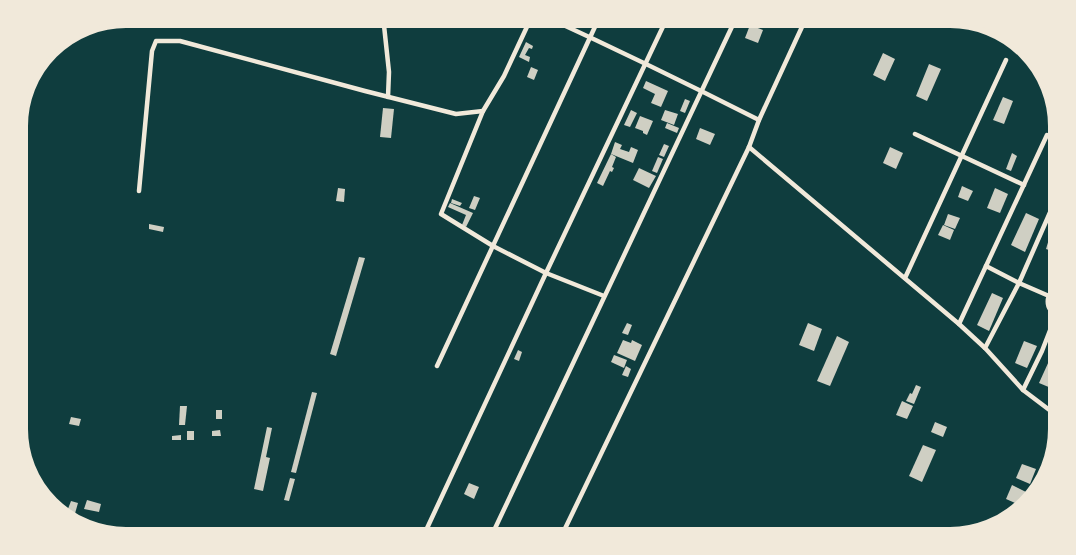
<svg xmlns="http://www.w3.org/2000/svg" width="1076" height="555" font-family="Raleway,sans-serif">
<rect width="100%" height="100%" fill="#0f3d3e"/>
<!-- building -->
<g fill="#cfcfc3">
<polygon points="558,16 564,16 561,23 556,21"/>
<polygon points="750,25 763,30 758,43 745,38"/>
<polygon points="526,42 533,46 532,49 529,48 525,55 530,57 529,62 519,57"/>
<polygon points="883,53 895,59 885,81 873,75"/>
<polygon points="929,64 941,69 927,101 916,96"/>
<polygon points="531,67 538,70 534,80 527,77"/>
<polygon points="646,81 668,91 661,107 651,103 655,94 643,88"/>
<polygon points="1003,97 1013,101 1004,124 993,120"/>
<polygon points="685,99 690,101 685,113 680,111"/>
<polygon points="383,108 394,109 391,138 380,137"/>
<polygon points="631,110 637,113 630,127 624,125"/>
<polygon points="665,110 678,114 674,125 661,120"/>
<polygon points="640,116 653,121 647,135 643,133 643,131 635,128"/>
<polygon points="667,123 679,128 677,133 665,128"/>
<polygon points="700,128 715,134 710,145 696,139"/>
<polygon points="615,142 622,145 620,149 629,152 631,147 638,150 633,163 611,154"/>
<polygon points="664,144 669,146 664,157 659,155"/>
<polygon points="890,147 903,153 896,169 883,163"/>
<polygon points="1012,153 1017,156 1011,171 1006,169"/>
<polygon points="611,154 616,157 612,167 614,168 612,172 610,171 603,186 597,183"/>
<polygon points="658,157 663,159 657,173 652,171"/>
<polygon points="639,168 656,176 649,188 633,180"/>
<polygon points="962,186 973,191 968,201 958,197"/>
<polygon points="338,188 345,189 344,202 336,201"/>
<polygon points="995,188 1008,194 1000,213 987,208"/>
<polygon points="474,196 480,198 475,210 469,208"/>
<polygon points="452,199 462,203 460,206 451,203"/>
<polygon points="450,203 473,213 466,227 462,225 466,215 448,207"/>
<polygon points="1026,213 1039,219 1025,252 1011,245"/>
<polygon points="948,214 960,218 955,229 944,225"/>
<polygon points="149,224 164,227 163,232 149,229"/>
<polygon points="943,225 954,230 950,240 938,235"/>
<polygon points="1049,239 1059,243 1058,253 1046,249"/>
<polygon points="359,257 365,258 336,356 330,354"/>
<polygon points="1059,264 1059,280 1053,278"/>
<polygon points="992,293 1003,298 989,331 977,325"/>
<polygon points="627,323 632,325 628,335 622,333"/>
<polygon points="808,323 822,329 814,351 799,345"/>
<polygon points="837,336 849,342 830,386 817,381"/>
<polygon points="1059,339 1060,369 1051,388 1039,383"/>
<polygon points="623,340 631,343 632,340 642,345 635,361 617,353"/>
<polygon points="1024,341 1037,346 1027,368 1015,363"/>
<polygon points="518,350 522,352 519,361 514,359"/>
<polygon points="614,355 627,360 624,368 611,362"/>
<polygon points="626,366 631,369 628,377 622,375"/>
<polygon points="1060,383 1060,403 1052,400"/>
<polygon points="916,385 921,387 914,404 906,401 910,393 912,394"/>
<polygon points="312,392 317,393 296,473 291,472"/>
<polygon points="902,401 913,406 907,419 896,415"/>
<polygon points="180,406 187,406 185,425 179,425"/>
<rect x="216" y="410" width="6" height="9"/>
<polygon points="71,417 81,419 79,426 69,424"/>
<polygon points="935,422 947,427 943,437 931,432"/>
<polygon points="267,427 272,428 266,457 270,458 263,491 254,489"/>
<polygon points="220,430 221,436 212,436 212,431"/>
<rect x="187" y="431" width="7" height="9"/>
<polygon points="181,435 181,440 172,440 172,436"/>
<polygon points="923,445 936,450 922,482 909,476"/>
<polygon points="1022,464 1036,469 1030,484 1016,478"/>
<polygon points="290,478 295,479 289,501 284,500"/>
<polygon points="469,483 479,487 474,499 464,494"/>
<polygon points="1012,485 1026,492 1020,505 1006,499"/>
<polygon points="87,500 101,504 99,512 84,509"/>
<polygon points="71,501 78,503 74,517 66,514"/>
</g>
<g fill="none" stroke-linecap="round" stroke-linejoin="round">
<!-- minor -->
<g stroke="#f1e9da" stroke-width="4.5">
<polyline points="383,16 389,72 388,97"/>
<polyline points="532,16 504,76 483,111 441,214 493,246 546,273 604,296"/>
<path d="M 544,16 C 616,49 688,84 759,120"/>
<polyline points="915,134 1024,185"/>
<polyline points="749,147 959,324 985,348 1023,390 1060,418"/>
<polyline points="139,191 152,51 156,41 180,41 365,91 456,114 483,111"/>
<polyline points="986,266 1019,283 1049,296"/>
<polyline points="905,278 1006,60"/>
<path d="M 1059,287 C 1044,293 1044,310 1059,316"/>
<polyline points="959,324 1047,135"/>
<polyline points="985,348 1019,283 1059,192"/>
<polyline points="437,366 600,16"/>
<polyline points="1023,390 1042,351 1056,315"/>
<polyline points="1041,486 1052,464"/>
<polyline points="422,539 546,273 668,16"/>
<polyline points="490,539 737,16"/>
<polyline points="560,539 749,147 759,120 807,16"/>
</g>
<!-- tertiary -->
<polyline stroke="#f1e9da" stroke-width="5.5" points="1027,53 1057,106"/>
</g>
<!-- crop -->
<path d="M0 0H1076V555H0ZM126 25H950A101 101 0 0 1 1051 126V429A101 101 0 0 1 950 530H126A101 101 0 0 1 25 429V126A101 101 0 0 1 126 25Z" fill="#f1e9da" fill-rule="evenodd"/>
<path fill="none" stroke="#f1e9da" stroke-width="6" d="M126 25H950A101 101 0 0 1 1051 126V429A101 101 0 0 1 950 530H126A101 101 0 0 1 25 429V126A101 101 0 0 1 126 25Z"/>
</svg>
